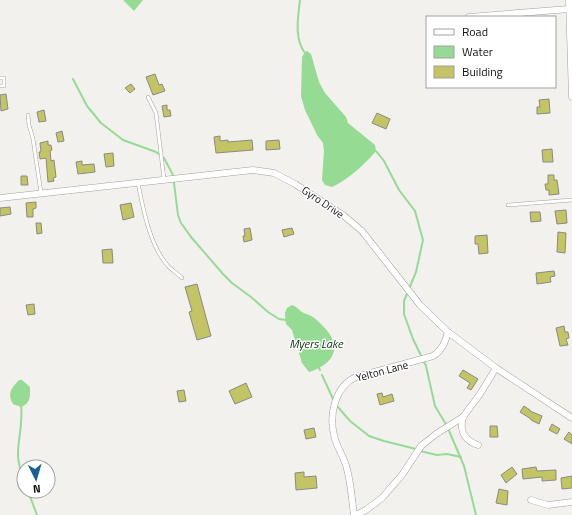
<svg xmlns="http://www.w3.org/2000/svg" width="572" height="515" font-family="'Titillium Web',sans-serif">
<rect width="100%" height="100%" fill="#f3f1ed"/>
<!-- water -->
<g fill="#96db94">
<polygon points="123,0 143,0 134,11"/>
<path d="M 307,51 L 311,54 L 319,82 L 325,93 L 346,117 L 348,123 L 375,145 L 376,151 C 364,165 349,179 332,187 L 325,185 L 322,180 L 324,151 L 323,143 L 317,135 L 305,110 L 301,96 L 302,57 L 305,52 Z"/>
<path d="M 292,305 C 297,307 298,309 302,312 C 305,314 308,314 311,316 C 315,318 319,322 323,326 C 343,346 335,364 309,372 L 302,363 L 292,330 L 286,324 L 285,313 L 287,308 Z"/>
<path d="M 19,380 L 22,380 L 30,387 C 30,397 31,403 21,407 L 13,404 C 7,394 11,388 19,380 Z"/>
</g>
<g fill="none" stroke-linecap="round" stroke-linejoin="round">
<!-- stream -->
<g stroke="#96db94" stroke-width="2">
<path d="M 300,0 C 298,17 294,39 305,53"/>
<polyline points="73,79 87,106 101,123 123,140 156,152 164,158 173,175 178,215 181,223 191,237 223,274 232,283 251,297 268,312 279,319 286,320"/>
<polyline points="374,151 376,151 384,161 399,190 415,211 423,240 416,272 404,301 404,314 413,339 426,366 435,406 447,426 464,466 476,515"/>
<polyline points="318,366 320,370"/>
<polyline points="322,375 334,401"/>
<path d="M 21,405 C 23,420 19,436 18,451 C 17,462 21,472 24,482"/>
<polyline points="337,406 350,421 369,436 384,441 416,449"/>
<polyline points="420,451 437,455 447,454 461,457"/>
<polyline points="28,491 37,515"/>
</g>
</g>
<!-- building -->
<g fill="#c3c463" stroke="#898a86">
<polygon points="155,74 159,85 162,84 165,91 153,95 146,77"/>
<polygon points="131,84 135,89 130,93 125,88"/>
<polygon points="6,94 8,109 1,111 0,95"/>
<polygon points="549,99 550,113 537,114 537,107 540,107 539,100"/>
<polygon points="167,105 167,110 170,110 171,116 164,117 162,106"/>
<polygon points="44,110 46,121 39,122 37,112"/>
<polygon points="377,113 390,119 386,129 372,123"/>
<polygon points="62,131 64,141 58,142 56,133"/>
<polygon points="220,136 220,141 228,140 228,142 252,140 253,150 216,153 214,137"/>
<polygon points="279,140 280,149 266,150 266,141"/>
<polygon points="48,141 48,145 51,145 52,150 50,151 51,161 54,160 56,177 53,178 54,181 48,182 46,158 40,159 39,152 41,152 40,143"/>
<polygon points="552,149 553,162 543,162 542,150"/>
<polygon points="113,153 114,166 106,167 104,154"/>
<polygon points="82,161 82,165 94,164 95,172 78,174 76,162"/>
<polygon points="548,175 554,175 554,180 557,180 559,194 549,195 549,190 546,190 545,184 548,184"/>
<polygon points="21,176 27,176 28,185 21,185"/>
<polygon points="36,202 36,208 33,209 33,217 27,217 26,203"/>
<polygon points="131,203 134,217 123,220 120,205"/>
<polygon points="10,207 11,214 0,216 0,208"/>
<polygon points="566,210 567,223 557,224 555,211"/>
<polygon points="530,212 540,212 541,221 531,222"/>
<polygon points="36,223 41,223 42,233 37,234"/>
<polygon points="250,228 252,240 244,242 243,236 245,236 244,229"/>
<polygon points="292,228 294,234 284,237 282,230"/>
<polygon points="558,232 566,233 565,253 557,252"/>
<polygon points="487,235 488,253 479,254 478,244 475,244 475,236"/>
<polygon points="112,249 113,263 103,263 102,250"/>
<polygon points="554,271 555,276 550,277 551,282 537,284 536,273"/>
<polygon points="197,284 211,336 197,340 189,312 192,311 185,287"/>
<polygon points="34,304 35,314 28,315 26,305"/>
<polygon points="564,326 565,332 568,332 569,338 566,339 568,345 560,346 556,328"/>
<polygon points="463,370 478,379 471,390 467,388 470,383 459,376"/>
<polygon points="246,383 252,397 235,404 229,391"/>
<polygon points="184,390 186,401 179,402 177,391"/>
<polygon points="382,393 383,397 392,394 394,401 380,405 377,394"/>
<polygon points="524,406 530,410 530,411 542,416 539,424 531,420 531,419 520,412"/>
<polygon points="552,424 560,429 557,434 549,430"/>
<polygon points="490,426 497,426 498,437 490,437"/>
<polygon points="314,428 316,437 306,439 304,430"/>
<polygon points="569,432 572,435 572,444 564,439"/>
<polygon points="512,467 517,474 506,483 501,475"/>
<polygon points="536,467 537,471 556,470 556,480 542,481 542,477 523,479 522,469"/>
<polygon points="304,472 304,477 316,476 317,488 296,490 295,473"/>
<polygon points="572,476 572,488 562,489 561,478"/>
<polygon points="499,489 508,491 507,505 496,503"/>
</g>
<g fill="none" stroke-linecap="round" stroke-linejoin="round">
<!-- service casing -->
<g stroke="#a3a09d" stroke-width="4">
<g id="service">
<polyline points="0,78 4,78 4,86 0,86"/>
<polyline points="148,97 156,113 164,179"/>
<polyline points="28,115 29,125 33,139 41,193"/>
<path d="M 138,183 C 143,209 150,246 168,266 C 172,270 178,274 182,278"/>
<polyline points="508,205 572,200"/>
</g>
</g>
<!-- minor casing -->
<g stroke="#a3a09d" stroke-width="7">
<g id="minor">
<polyline points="569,0 572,97"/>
<polyline points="469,17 569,9"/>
<polyline points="0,198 253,170 274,173 295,184 343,215 362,231 420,305 448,332 496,368 572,418"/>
<path d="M 463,417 C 459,431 465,441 478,445"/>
<polyline points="531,500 548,505 572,502"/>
<path d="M 354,515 C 352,500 351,484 347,469 C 345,458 336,447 334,435 C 329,415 335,386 356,377 L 433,356 C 442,350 445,343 448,332"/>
<polyline points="356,515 366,510 382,498 402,475 421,446 436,434 463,417 480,394 496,368"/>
</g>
</g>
<!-- service -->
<use href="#service" stroke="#fff" stroke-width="3"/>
<!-- minor -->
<use href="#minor" stroke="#fff" stroke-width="6"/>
</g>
<g text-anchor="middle" stroke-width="3" stroke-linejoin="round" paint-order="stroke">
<!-- street labels -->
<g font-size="11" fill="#141312" stroke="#fff">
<text transform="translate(323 202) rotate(34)" y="4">Gyro Drive</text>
<text transform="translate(382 371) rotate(-15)" y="4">Yelton Lane</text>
</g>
<!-- water labels -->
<g font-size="12" font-style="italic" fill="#013405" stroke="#fff">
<text x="316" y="348">Myers Lake</text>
</g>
</g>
<!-- legend -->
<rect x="426" y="16" width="130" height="72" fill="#ffffff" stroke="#a1a1a0"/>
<rect x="434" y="29" width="20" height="6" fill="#ffffff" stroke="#a1a1a0"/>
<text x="462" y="36" font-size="12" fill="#141312">Road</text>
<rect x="434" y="46" width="20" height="12" fill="#96db94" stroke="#a1a1a0"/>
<text x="462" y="56" font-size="12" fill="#141312">Water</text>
<rect x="434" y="66" width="20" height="12" fill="#c3c463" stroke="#a1a1a0"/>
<text x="462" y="76" font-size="12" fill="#141312">Building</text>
<!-- north arrow -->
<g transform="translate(36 479) rotate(175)"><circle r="19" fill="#ffffff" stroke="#a1a1a0"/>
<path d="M0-3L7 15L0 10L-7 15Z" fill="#1a6095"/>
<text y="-6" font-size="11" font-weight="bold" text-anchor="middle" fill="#141312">N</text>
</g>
</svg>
